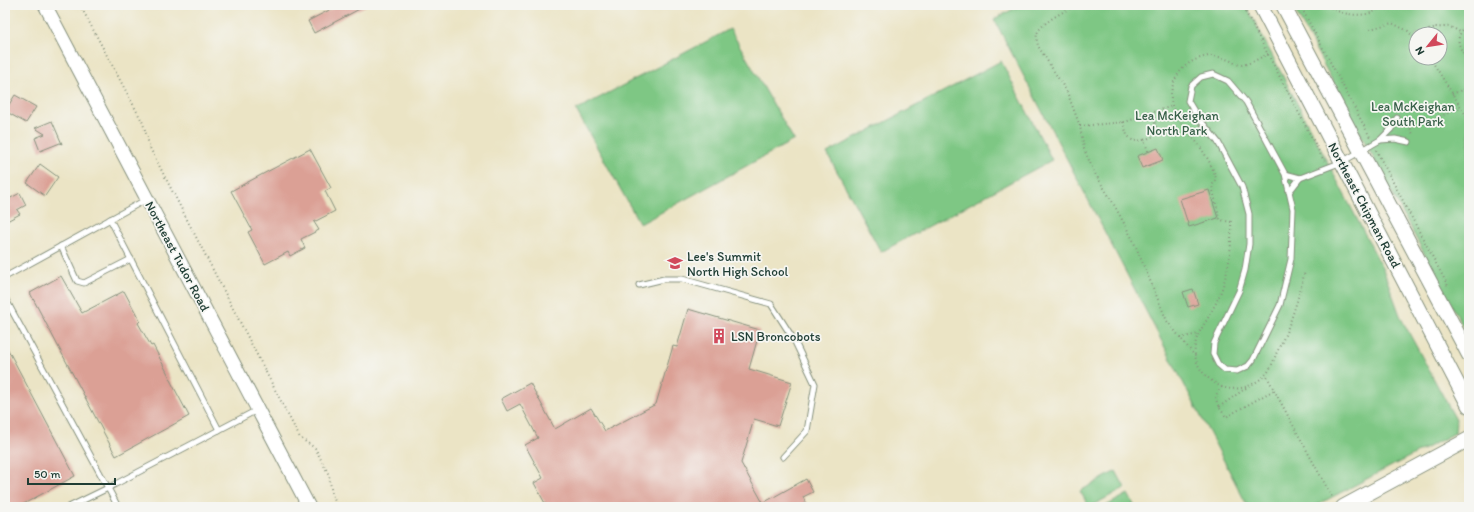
<svg xmlns="http://www.w3.org/2000/svg" width="1474" height="512" font-family="Itim,sans-serif">
<rect width="100%" height="100%" fill="#f6f6f2"/>
<filter id="ink" filterUnits="userSpaceOnUse"><feTurbulence type="fractalNoise" baseFrequency=".025" numOctaves="2"/><feDisplacementMap in="SourceGraphic" scale="8" xChannelSelector="R" yChannelSelector="G"/><feConvolveMatrix kernelMatrix="1 2 1 2 8 2 1 2 1" color-interpolation-filters="sRGB"/></filter>
<filter id="wash" filterUnits="userSpaceOnUse"><feTurbulence type="fractalNoise" baseFrequency=".012" numOctaves="4" result="noise"/><feDisplacementMap in="SourceGraphic" scale="16" xChannelSelector="R" yChannelSelector="G"/><feGaussianBlur stdDeviation="0.9" result="paint"/><feColorMatrix in="noise" values="0 0 0 0 0 0 0 0 0 0 0 0 0 0 0 0 0 1.4 0 .05"/><feComposite in="paint" operator="in"/></filter>
<g filter="url(#wash)">
<rect width="100%" height="100%" fill="#ebe4c5"/>
<!-- green -->
<g fill="#7ec784" stroke="#4e825c" fill-rule="evenodd">
<polygon points="1021,5 1246,5 1383,269 1401,318 1456,420 1455,433 1313,507 1248,507 994,19"/>
<path d="M 1292,5 L 1469,5 L 1469,338 ZM 1416,34 L 1440,34 L 1440,58 L 1416,58 Z"/>
<polygon points="730,29 794,140 640,224 576,110"/>
<polygon points="1001,61 1052,160 881,252 827,153"/>
<polygon points="1116,471 1125,488 1089,507 1080,491"/>
<polygon points="1128,494 1135,507 1104,507"/>
</g>
<g id="blocks">
<!-- building -->
<g fill="#dba095">
<polygon points="339,5 367,5 314,33 308,21"/>
<polygon points="15,95 36,107 26,123 5,111"/>
<polygon points="52,121 62,144 60,143 40,151 35,138 45,134 35,128"/>
<polygon points="1158,148 1163,160 1142,168 1137,156"/>
<polygon points="310,149 331,188 325,191 335,211 314,222 319,230 301,239 305,248 290,256 288,252 265,264 248,232 252,230 231,191"/>
<polygon points="40,164 58,177 45,196 27,183"/>
<polygon points="1209,190 1218,218 1189,227 1180,199"/>
<polygon points="20,193 26,205 17,210 20,214 5,222 5,201"/>
<polygon points="61,276 82,313 124,291 140,321 138,323 151,346 153,345 170,378 169,378 189,416 116,456 30,293"/>
<polygon points="1193,289 1198,304 1188,307 1183,292"/>
<polygon points="688,309 760,330 749,369 792,382 778,426 754,419 741,463 763,503 806,479 813,492 803,497 806,503 800,507 547,507 534,483 543,478 525,445 538,438 520,404 507,411 501,399 530,383 555,429 591,408 605,431 656,404 673,346 677,347"/>
<polygon points="5,344 75,476 18,507 9,507 5,500"/>
</g>
</g>
</g>
<g filter="url(#ink)">
<use href="#blocks" fill-opacity="0" stroke="#85907c" stroke-width="1"/>
<g fill="none" stroke-linecap="round" stroke-linejoin="round">
<!-- service casing -->
<g stroke="#85907c" stroke-width="7">
<g id="service">
<polyline points="1380,140 1391,129 1397,118"/>
<polyline points="1285,174 1293,209 1291,259 1280,305 1253,360 1248,366 1237,371 1225,370 1218,364 1213,354 1214,343 1239,291 1245,270 1249,244 1249,214 1242,187 1218,142 1197,116 1188,101 1191,86 1201,77 1213,74 1228,81 1246,102 1285,174 1300,178"/>
<polyline points="1289,192 1300,178 1342,162 1380,140 1395,139 1409,142"/>
<polyline points="110,219 219,430"/>
<polyline points="61,246 77,281 84,283 131,259"/>
<polyline points="5,277 147,199"/>
<polyline points="639,285 664,279 682,279 771,304 794,340 815,384 807,431 783,457"/>
<polyline points="5,298 108,488 69,507"/>
<polyline points="118,507 108,488 257,410"/>
</g>
</g>
<!-- tertiary casing -->
<g stroke="#85907c" stroke-width="15">
<polyline id="tertiary" points="45,5 309,507"/>
</g>
<!-- secondary casing -->
<g stroke="#85907c" stroke-width="16">
<g id="secondary">
<polyline points="1260,5 1469,406"/>
<polyline points="1283,5 1469,355"/>
<polyline points="1343,507 1469,439"/>
</g>
</g>
<!-- path -->
<g stroke="#85907c" stroke-width="2" stroke-dasharray="1 3" stroke-linecap="butt">
<polyline points="80,5 143,123 150,148 300,438 315,448 329,475 332,495 338,507"/>
<path d="M 1077,5 C 1066,10 1045,21 1039,30 C 1035,35 1037,41 1038,46 L 1067,92 L 1080,126 L 1084,149 L 1094,172 L 1112,201 L 1133,240 L 1167,321 L 1195,356"/>
<polyline points="1242,5 1324,161"/>
<polyline points="1300,5 1370,137"/>
<path d="M 1328,5 C 1338,16 1373,20 1381,5"/>
<path d="M 1469,25 C 1451,37 1460,48 1469,63"/>
<polyline points="1370,29 1392,23 1408,31 1416,40"/>
<path d="M 1428,34 L 1429,30 L 1434,29 L 1435,27 C 1449,28 1447,24 1460,32"/>
<path d="M 1268,54 C 1259,58 1249,65 1239,65 C 1237,64 1233,62 1231,61 C 1224,58 1217,56 1210,56 C 1197,57 1184,64 1177,76 C 1158,110 1188,126 1204,153 C 1209,160 1213,169 1216,178 L 1212,186 L 1220,220 L 1231,222 C 1232,242 1230,263 1224,282 C 1221,294 1215,305 1209,316 C 1202,329 1193,338 1195,355 C 1197,368 1206,378 1218,385 C 1233,394 1256,386 1267,373 C 1271,368 1274,360 1276,354 C 1290,327 1298,300 1305,271"/>
<polyline points="1430,58 1469,120"/>
<polyline points="1452,94 1469,87"/>
<polyline points="1405,118 1413,134"/>
<polyline points="1123,122 1127,135 1133,141 1144,140"/>
<polyline points="1080,126 1125,122 1172,106"/>
<polyline points="1410,128 1461,108"/>
<polyline points="1376,150 1448,286"/>
<polyline points="1148,151 1144,140 1154,136 1157,130 1152,113"/>
<polyline points="1180,338 1198,334"/>
<path d="M 1222,387 C 1210,397 1219,407 1226,417 L 1274,390 L 1266,374"/>
<polyline points="1274,390 1332,497"/>
<polyline points="1219,407 1246,388"/>
</g>
<!-- service -->
<use href="#service" stroke="#fff" stroke-width="5"/>
<!-- tertiary -->
<use href="#tertiary" stroke="#fff" stroke-width="13"/>
<!-- secondary -->
<use href="#secondary" stroke="#fff" stroke-width="14"/>
</g>
</g>
<!-- icons -->
<defs>
<g id="school-bare" transform="scale(1.2)"><path d="M0-5L7-2L0 1L-7-2ZM-4 1L0 2.5L4 1V4Q0 6-4 4Z" fill="#d1495b" stroke="#f6f6f2" stroke-width="2.5" paint-order="stroke"/></g>
<g id="building-bare" transform="scale(1.2)"><path d="M-4-6H4V6H1V3H-1V6H-4ZM-2.5-4.3h1.7v1.8h-1.7ZM.8-4.3h1.7v1.8H.8ZM-2.5-1h1.7V.8h-1.7ZM.8-1h1.7V.8H.8Z" fill="#d1495b" stroke="#f6f6f2" stroke-width="2.5" paint-order="stroke"/></g>
</defs>
<g fill-rule="evenodd">
<use href="#school-bare" x="675" y="263"/>
<use href="#building-bare" x="719" y="336"/>
</g>
<g text-anchor="middle" stroke-width="3.5" stroke-linejoin="round" paint-order="stroke">
<!-- park labels -->
<g font-size="13" fill="#376048" stroke="#f6f6f2">
<text x="1413" y="111">Lea McKeighan<tspan x="1413" dy="15">South Park</tspan></text>
<text x="1177" y="120">Lea McKeighan<tspan x="1177" dy="15">North Park</tspan></text>
</g>
<!-- street labels -->
<g font-size="13" fill="#1f3d34" stroke="#f6f6f2">
<text transform="translate(1365 205) rotate(62)" y="5">Northeast Chipman Road</text>
<text transform="translate(178 256) rotate(62)" y="5">Northeast Tudor Road</text>
</g>
<!-- poi labels -->
<g font-size="13" fill="#1f3d34" stroke="#f6f6f2" text-anchor="start">
<text x="687" y="261">Lee's Summit<tspan x="687" dy="15">North High School</tspan></text>
<text x="731" y="341">LSN Broncobots</text>
</g>
</g>
<!-- margin -->
<rect width="1474" height="512" fill="none" stroke="#f6f6f2" stroke-width="20"/>
<!-- north arrow -->
<g transform="translate(1428 46) rotate(240)"><circle r="19" fill="#f6f6f2" stroke="#a0aca6"/>
<path d="M0-3L7 15L0 10L-7 15Z" fill="#d1495b"/>
<text y="-6" font-size="11" font-weight="bold" text-anchor="middle" fill="#1f3d34">N</text>
</g>
<!-- scale -->
<path d="M28 478v6h87v-6" fill="none" stroke="#1f3d34" stroke-width="2"/>
<text x="34" y="478" font-size="12" fill="#1f3d34" stroke="#f6f6f2" stroke-width="3" paint-order="stroke">50 m</text>
</svg>
